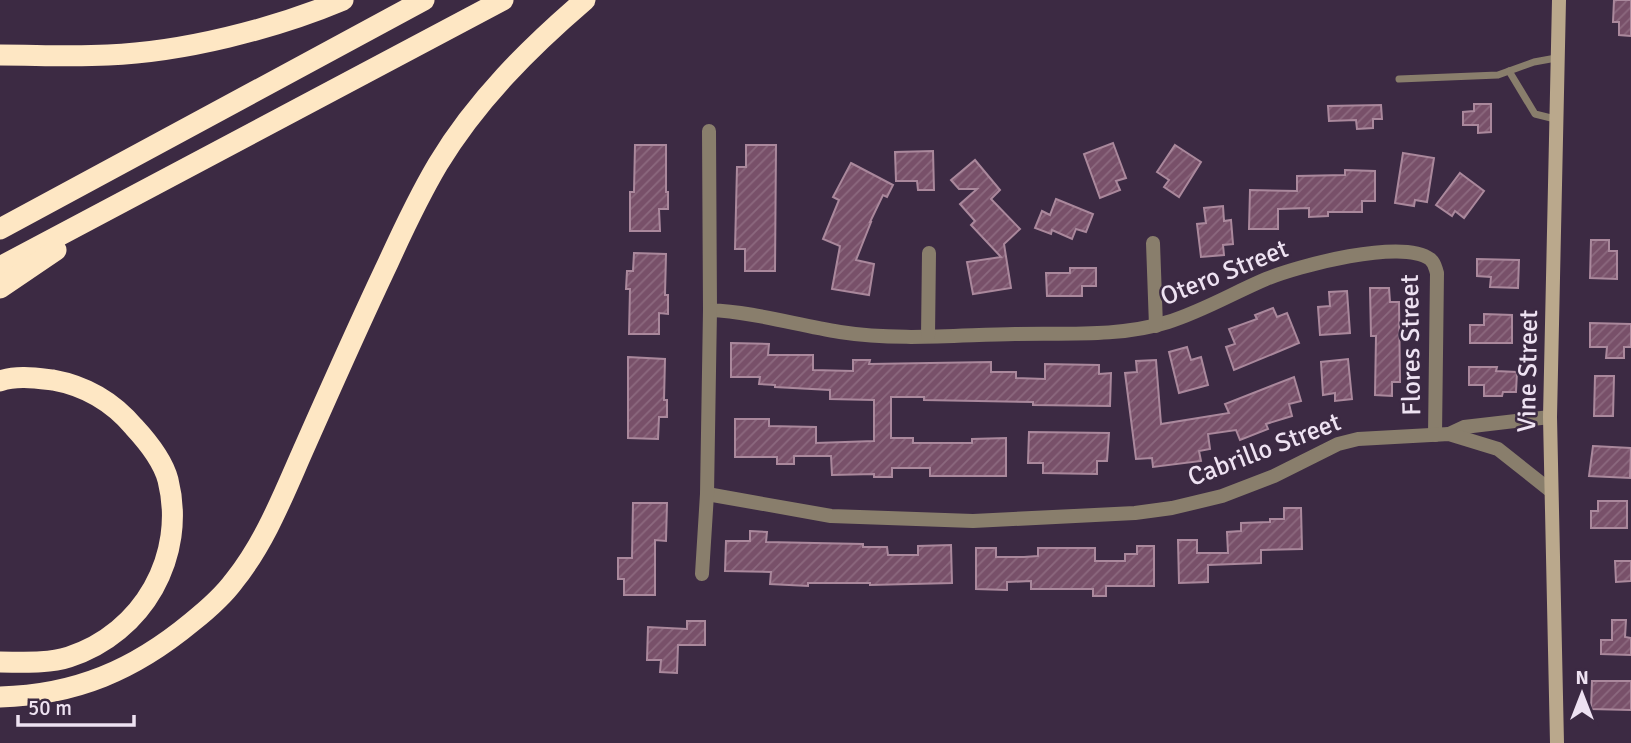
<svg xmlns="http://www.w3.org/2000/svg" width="1631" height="743" font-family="Signika,sans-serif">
<defs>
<pattern id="building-hatch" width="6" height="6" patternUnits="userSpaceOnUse" patternTransform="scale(1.75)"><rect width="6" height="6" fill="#785069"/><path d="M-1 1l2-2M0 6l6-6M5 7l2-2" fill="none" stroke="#8c697f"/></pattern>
</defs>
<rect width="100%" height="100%" fill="#3c2a43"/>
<!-- building -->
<g fill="url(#building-hatch)" stroke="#aa889c" stroke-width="2">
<polygon points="1614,0 1631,0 1631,36 1619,35 1619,22 1613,22"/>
<polygon points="1474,104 1491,104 1491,132 1478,133 1478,125 1463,125 1463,112 1474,111"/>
<polygon points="1381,105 1382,119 1373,119 1373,128 1357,129 1356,120 1329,121 1328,106"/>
<polygon points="1113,143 1126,178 1116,181 1120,190 1100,198 1084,154"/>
<polygon points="635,145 666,145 666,192 668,192 668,209 659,209 660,231 630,231 630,192 634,192"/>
<polygon points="746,145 776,145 775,271 745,271 745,249 735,249 737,167 746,167"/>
<polygon points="1175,145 1201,162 1179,197 1164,187 1169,180 1157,172"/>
<polygon points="933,151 934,190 918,190 917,181 896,181 895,152"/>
<polygon points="1403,153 1434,158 1427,202 1415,200 1414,206 1395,203"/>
<polygon points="975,160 1000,190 991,199 1020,229 1004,244 1011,288 973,294 967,262 1001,257 971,225 975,221 960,204 977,189 959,189 951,180"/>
<polygon points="851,163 893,185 887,197 883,195 870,222 871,222 856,260 874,264 869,295 832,289 840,246 823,239 839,200 833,197"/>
<polygon points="1345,170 1375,171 1375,201 1362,201 1362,212 1328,212 1328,216 1309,217 1309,208 1278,209 1278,229 1249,229 1250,190 1297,191 1297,176 1345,175"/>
<polygon points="1460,173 1484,191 1464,218 1455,211 1452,216 1436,205"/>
<polygon points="1056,199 1093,214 1086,232 1076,229 1072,239 1052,230 1051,234 1035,228 1042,211 1050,215"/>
<polygon points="1223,206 1224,221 1231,220 1233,244 1223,245 1224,255 1201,257 1197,224 1206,223 1204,208"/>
<polygon points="1591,240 1609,240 1609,251 1617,251 1617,279 1590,278"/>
<polygon points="634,253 666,254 665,295 668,295 668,314 659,313 659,334 629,334 630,289 626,289 627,271 633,271"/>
<polygon points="1477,259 1519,260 1518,288 1490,287 1491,277 1477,276"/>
<polygon points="1070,268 1096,268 1096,286 1082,286 1082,296 1047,296 1046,273 1070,273"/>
<polygon points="1370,288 1389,288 1390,302 1399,302 1400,382 1392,382 1392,396 1375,395 1376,336 1371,336"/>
<polygon points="1347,291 1350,333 1320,335 1318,307 1330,306 1329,292"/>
<polygon points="1273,308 1277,317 1287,313 1299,343 1234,370 1226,347 1235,344 1229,329 1257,319 1255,315"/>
<polygon points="1484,314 1512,315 1512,343 1470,343 1470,325 1484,325"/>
<polygon points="1590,323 1631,324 1631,347 1624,347 1624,358 1606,358 1607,347 1590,347"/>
<polygon points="731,343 769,344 768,355 813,355 813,370 853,371 853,360 870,360 869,364 991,362 991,372 1016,372 1016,378 1045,379 1045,364 1099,365 1099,374 1111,373 1110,406 1033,405 1033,402 924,400 924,397 891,397 891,438 913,438 913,443 972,443 972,439 1006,438 1006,476 930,476 930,468 892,468 892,477 874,477 874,474 832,475 831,456 794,456 794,464 777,464 777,457 735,457 735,419 769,419 769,426 816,427 816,443 874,441 874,400 830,399 830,390 775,387 775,385 759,384 760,377 731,377"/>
<polygon points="1187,347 1191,360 1201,357 1208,385 1179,393 1169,352"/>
<polygon points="628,357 665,359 664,400 667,400 667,417 659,417 658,439 628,438"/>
<polygon points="1348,359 1352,399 1335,401 1335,393 1323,395 1321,362"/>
<polygon points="1156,360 1161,424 1229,413 1225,404 1294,377 1301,401 1289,404 1292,416 1266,424 1268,429 1240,440 1236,430 1208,434 1210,449 1199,451 1201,461 1153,467 1152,458 1136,459 1125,373 1137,372 1136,361"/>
<polygon points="1469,367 1497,367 1496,371 1517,372 1516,392 1503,392 1502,396 1484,396 1484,385 1469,385"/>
<polygon points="1595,376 1614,376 1613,416 1594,416"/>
<polygon points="1029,432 1109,433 1107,461 1097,461 1097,474 1043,473 1043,463 1028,463"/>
<polygon points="1593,446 1631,448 1630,478 1589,476"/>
<polygon points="1598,501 1627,501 1627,528 1591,528 1591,511 1598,511"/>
<polygon points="633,503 667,503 666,541 655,540 655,595 624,595 624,579 618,579 618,558 632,558"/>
<polygon points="1284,508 1301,508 1302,549 1261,550 1261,563 1208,565 1208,582 1179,583 1178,540 1197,540 1197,553 1228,553 1227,532 1241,531 1241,523 1270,522 1270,519 1284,519"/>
<polygon points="750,531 767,532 766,542 863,544 863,547 887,547 888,555 918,555 918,546 951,545 952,583 870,585 870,583 808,583 808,586 770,584 771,572 725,571 726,541 750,541"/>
<polygon points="1137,546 1154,546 1154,586 1106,586 1106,596 1093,596 1093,589 1031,589 1031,581 1007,582 1007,590 976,589 976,548 996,548 996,557 1024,557 1038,556 1038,548 1095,548 1095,561 1125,561 1125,554 1137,554"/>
<polygon points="1615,561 1631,561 1631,581 1616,582"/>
<polygon points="1612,620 1626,620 1625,637 1631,638 1631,655 1601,654 1601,640 1612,640"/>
<polygon points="687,621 705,621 705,645 678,645 677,673 660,672 661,660 647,660 648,627 687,629"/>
<polygon points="1592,681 1631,681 1631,710 1591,709"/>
</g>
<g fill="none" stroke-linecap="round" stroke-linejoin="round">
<!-- lane -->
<g stroke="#897e6c" stroke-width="7">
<polyline points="1509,71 1535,114 1555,119"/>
<polyline points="1399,79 1498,75 1534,62 1556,58"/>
</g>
<!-- street -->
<g stroke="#897e6c" stroke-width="14">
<path d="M 709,131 L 710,310 C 754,312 796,325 840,332 C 898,341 958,335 1015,334 C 1065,333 1121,337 1168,322 C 1203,311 1233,293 1266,279 C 1297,266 1402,238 1430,259 C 1435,263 1435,267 1437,273 L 1435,435"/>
<polyline points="1153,243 1156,326"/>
<polyline points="928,336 929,253"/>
<polyline points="1449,434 1464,427 1550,417"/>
<polyline points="707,494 831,516 973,521 1135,513 1172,508 1222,496 1274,476 1338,444 1358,439 1449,434 1498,449 1551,491"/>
<polyline points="702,574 707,494 710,310"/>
</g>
<!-- secondary -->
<polyline stroke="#baa88c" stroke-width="14" points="1557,743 1550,417 1559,0"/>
<!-- highway -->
<g stroke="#fee7c4" stroke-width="21">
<path d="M 0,55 C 36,55 72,57 108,55 C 183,52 274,29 343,0"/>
<polyline points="0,229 424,0"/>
<polyline points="0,267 503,0"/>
<polyline points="0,288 56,250"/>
<path d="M 0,381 C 16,375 36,378 53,380 C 86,386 112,401 134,427 C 147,441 163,461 168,480 C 187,556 143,633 69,657 C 47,664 22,662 0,662"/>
<path d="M 0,697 C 76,695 134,670 192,622 C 207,610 223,596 234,581 C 266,541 284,493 305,446 C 332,385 359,324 388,263 C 403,230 419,196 438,164 C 476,101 529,48 585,0"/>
</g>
</g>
<g text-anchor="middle" stroke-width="5" stroke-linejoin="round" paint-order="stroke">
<!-- street labels -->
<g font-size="26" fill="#eee2f2" stroke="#3c2a43">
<text transform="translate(1224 272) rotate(-22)" y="9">Otero Street</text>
<text transform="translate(1410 345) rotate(-91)" y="9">Flores Street</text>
<text transform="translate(1527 371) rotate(-89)" y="9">Vine Street</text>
<text transform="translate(1264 449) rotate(-21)" y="9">Cabrillo Street</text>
</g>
</g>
<!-- north arrow -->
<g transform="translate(1582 694)" stroke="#3c2a43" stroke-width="5" paint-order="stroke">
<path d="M0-5L12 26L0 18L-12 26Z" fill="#eee2f2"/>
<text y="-10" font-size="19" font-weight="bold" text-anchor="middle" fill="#eee2f2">N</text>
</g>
<!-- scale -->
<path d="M18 715v10h116v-10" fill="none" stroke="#eee2f2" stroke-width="3.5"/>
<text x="28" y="715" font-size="21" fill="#eee2f2" stroke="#3c2a43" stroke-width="5" paint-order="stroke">50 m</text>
</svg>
